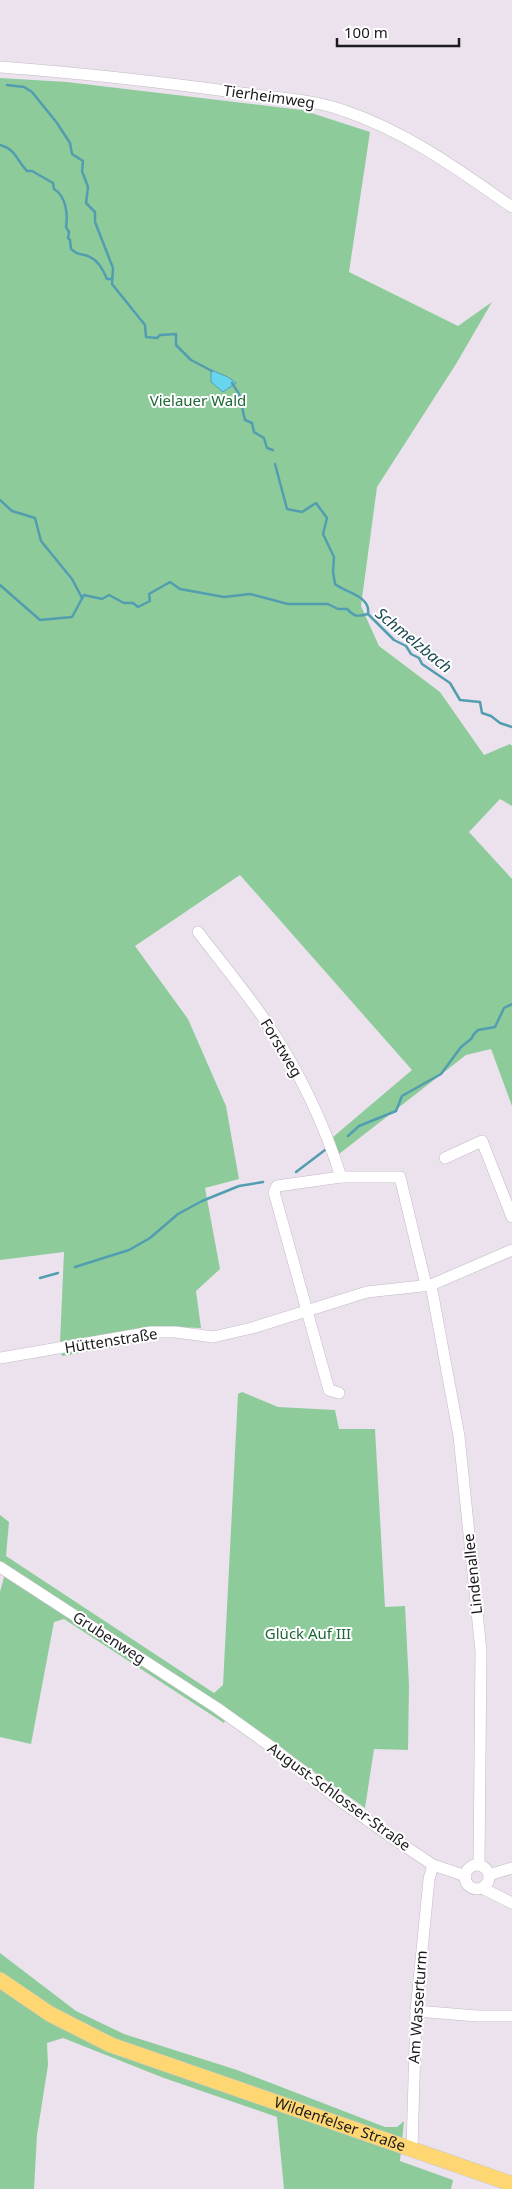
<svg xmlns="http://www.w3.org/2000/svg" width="512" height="2189" font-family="'Noto Sans',sans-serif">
<rect width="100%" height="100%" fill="#ebe2ee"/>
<!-- green -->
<g fill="#8dcc9a">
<polygon points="0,78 67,82 302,110 370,132 349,272 458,326 492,302 456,364 377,487 361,606 379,646 440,692 484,755 510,744 512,746 512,806 500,799 469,832 512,879 512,1106 491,1049 466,1055 339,1154 333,1137 412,1070 240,875 135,946 188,1019 226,1106 239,1179 205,1188 220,1269 196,1291 201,1328 151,1326 154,1340 62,1356 60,1343 64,1252 0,1260"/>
<polygon points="242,1392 278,1407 335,1410 339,1429 375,1429 385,1607 405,1606 409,1685 408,1750 374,1749 365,1808 229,1711 224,1723 64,1619 54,1622 31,1744 0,1737 0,1592 4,1577 4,1565 0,1562 0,1515 9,1522 6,1556 214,1693 223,1685 238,1394"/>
<polygon points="0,1953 76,2011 124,2034 237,2070 385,2127 397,2127 404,2121 400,2161 453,2180 451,2189 284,2189 277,2117 164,2078 63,2038 47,2043 48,2065 37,2135 34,2189 0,2189"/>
</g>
<!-- water -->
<polygon fill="#68d5ef" stroke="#529db0" points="211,370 228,377 236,383 223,392 211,382"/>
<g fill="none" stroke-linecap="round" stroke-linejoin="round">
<!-- stream -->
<g stroke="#529db0" stroke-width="2.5">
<polyline points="7,85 24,87 32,92 57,123 70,143 72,154 83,161 82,171 88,187 86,203 95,212 95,222 113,268 112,284 145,325 146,337 157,338 160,335 176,334 176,345 191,360 212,371"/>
<path d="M 0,145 C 17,150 16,160 27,171 L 32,171 L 53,183 L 54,189 C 66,196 68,214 66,227 L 69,232 L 68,238 L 70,240 L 71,249 C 77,254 78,254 85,255 C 98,259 102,268 107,279 L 112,279"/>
<polyline points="232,383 239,394 245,420 252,423 254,432 264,438 267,448 273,450"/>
<path d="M 275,464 L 287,509 L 302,512 L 316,503 L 327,518 L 323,534 L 334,557 L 333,572 L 335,584 C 346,593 371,596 368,614"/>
<polyline points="0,500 12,511 35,518 41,541 72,579 82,598"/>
<path d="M 0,585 L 40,620 L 72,617 L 84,595 L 102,599 L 109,595 L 124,603 L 133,603 L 138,607 L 150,601 L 149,594 L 170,582 L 180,589 L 224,597 L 250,594 L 288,604 L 328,604 L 338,609 L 347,609 C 356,618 358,616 368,614 L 394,640 L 406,646 L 411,654 L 419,658 L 422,664 L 450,683 L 460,700 L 480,702 L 482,713 L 491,716 L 500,723 L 512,727"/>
<polyline points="348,1136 359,1126 396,1111 402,1096 441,1074 461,1047 471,1039 474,1034 478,1030 495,1027 504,1008 512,1004"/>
<polyline points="296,1172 325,1150"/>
<polyline points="75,1267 129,1250 150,1238 178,1214 202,1201 239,1186 263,1182"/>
<polyline points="40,1278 58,1273"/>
</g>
<!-- minor casing -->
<g stroke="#c2bac5" stroke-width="12">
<g id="minor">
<path d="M 0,67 C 81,73 161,82 241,93 C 275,98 313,99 345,111 C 407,132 459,170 512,207"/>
<path d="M 198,932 C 221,962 246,992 267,1023 C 299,1071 324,1123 341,1177"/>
<polyline points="445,1158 482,1141 512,1217"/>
<polyline points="431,1285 459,1436 481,1651 479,1865"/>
<polyline points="0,1358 151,1332 176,1332 213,1337 252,1328 367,1292 431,1285 512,1250"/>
<polyline points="339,1393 329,1390 274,1192 277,1186 341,1177 400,1177 426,1285"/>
<polyline points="0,1567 217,1708 273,1748 339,1800 400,1843 433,1865 466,1876"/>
<circle cx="477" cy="1877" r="12"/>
<polyline points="489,1875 512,1868"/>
<polyline points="482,1888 512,1903"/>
<polyline points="416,2011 477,2016 512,2016"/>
<polyline points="412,2149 416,2011 429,1879 433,1865"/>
</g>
</g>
<!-- major casing -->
<g stroke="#c9c8c9" stroke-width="16">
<g id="major">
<path id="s1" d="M 0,1980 L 50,2014 L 111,2045 L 512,2184"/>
</g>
</g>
<!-- minor -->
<use href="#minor" stroke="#fff" stroke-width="11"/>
<!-- major -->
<use href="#major" stroke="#fed772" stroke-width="15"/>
</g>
<g text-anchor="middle" stroke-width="4" stroke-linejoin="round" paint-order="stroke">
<!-- street labels -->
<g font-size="15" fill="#1d1a1e" stroke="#fff">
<text transform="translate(269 97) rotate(8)" y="5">Tierheimweg</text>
<text transform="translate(281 1048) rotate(59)" y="5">Forstweg</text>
<text transform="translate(111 1341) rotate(-9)" y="5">Hüttenstraße</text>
<text transform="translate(473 1574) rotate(-96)" y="5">Lindenallee</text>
<text transform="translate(109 1638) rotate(33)" y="5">Grubenweg</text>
<text transform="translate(339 1797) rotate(36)" y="5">August-Schlosser-Straße</text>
<text transform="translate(418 2007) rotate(-86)" y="5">Am Wasserturm</text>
<text dy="5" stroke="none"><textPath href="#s1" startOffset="371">Wildenfelser Straße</textPath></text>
</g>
<!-- park labels -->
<g font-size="15" fill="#1c6734" stroke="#fff">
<text x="198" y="406">Vielauer Wald</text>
<text x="308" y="1639">Glück Auf III</text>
</g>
<!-- water labels -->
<g font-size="16" font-style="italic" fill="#184954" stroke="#fff">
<text transform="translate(414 640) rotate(39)" y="6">Schmelzbach</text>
</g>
</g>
<!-- scale -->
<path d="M337 38v8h122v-8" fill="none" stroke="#1d1a1e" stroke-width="2.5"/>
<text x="344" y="38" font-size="15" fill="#1d1a1e" stroke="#ffffff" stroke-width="4" paint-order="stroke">100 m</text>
</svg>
